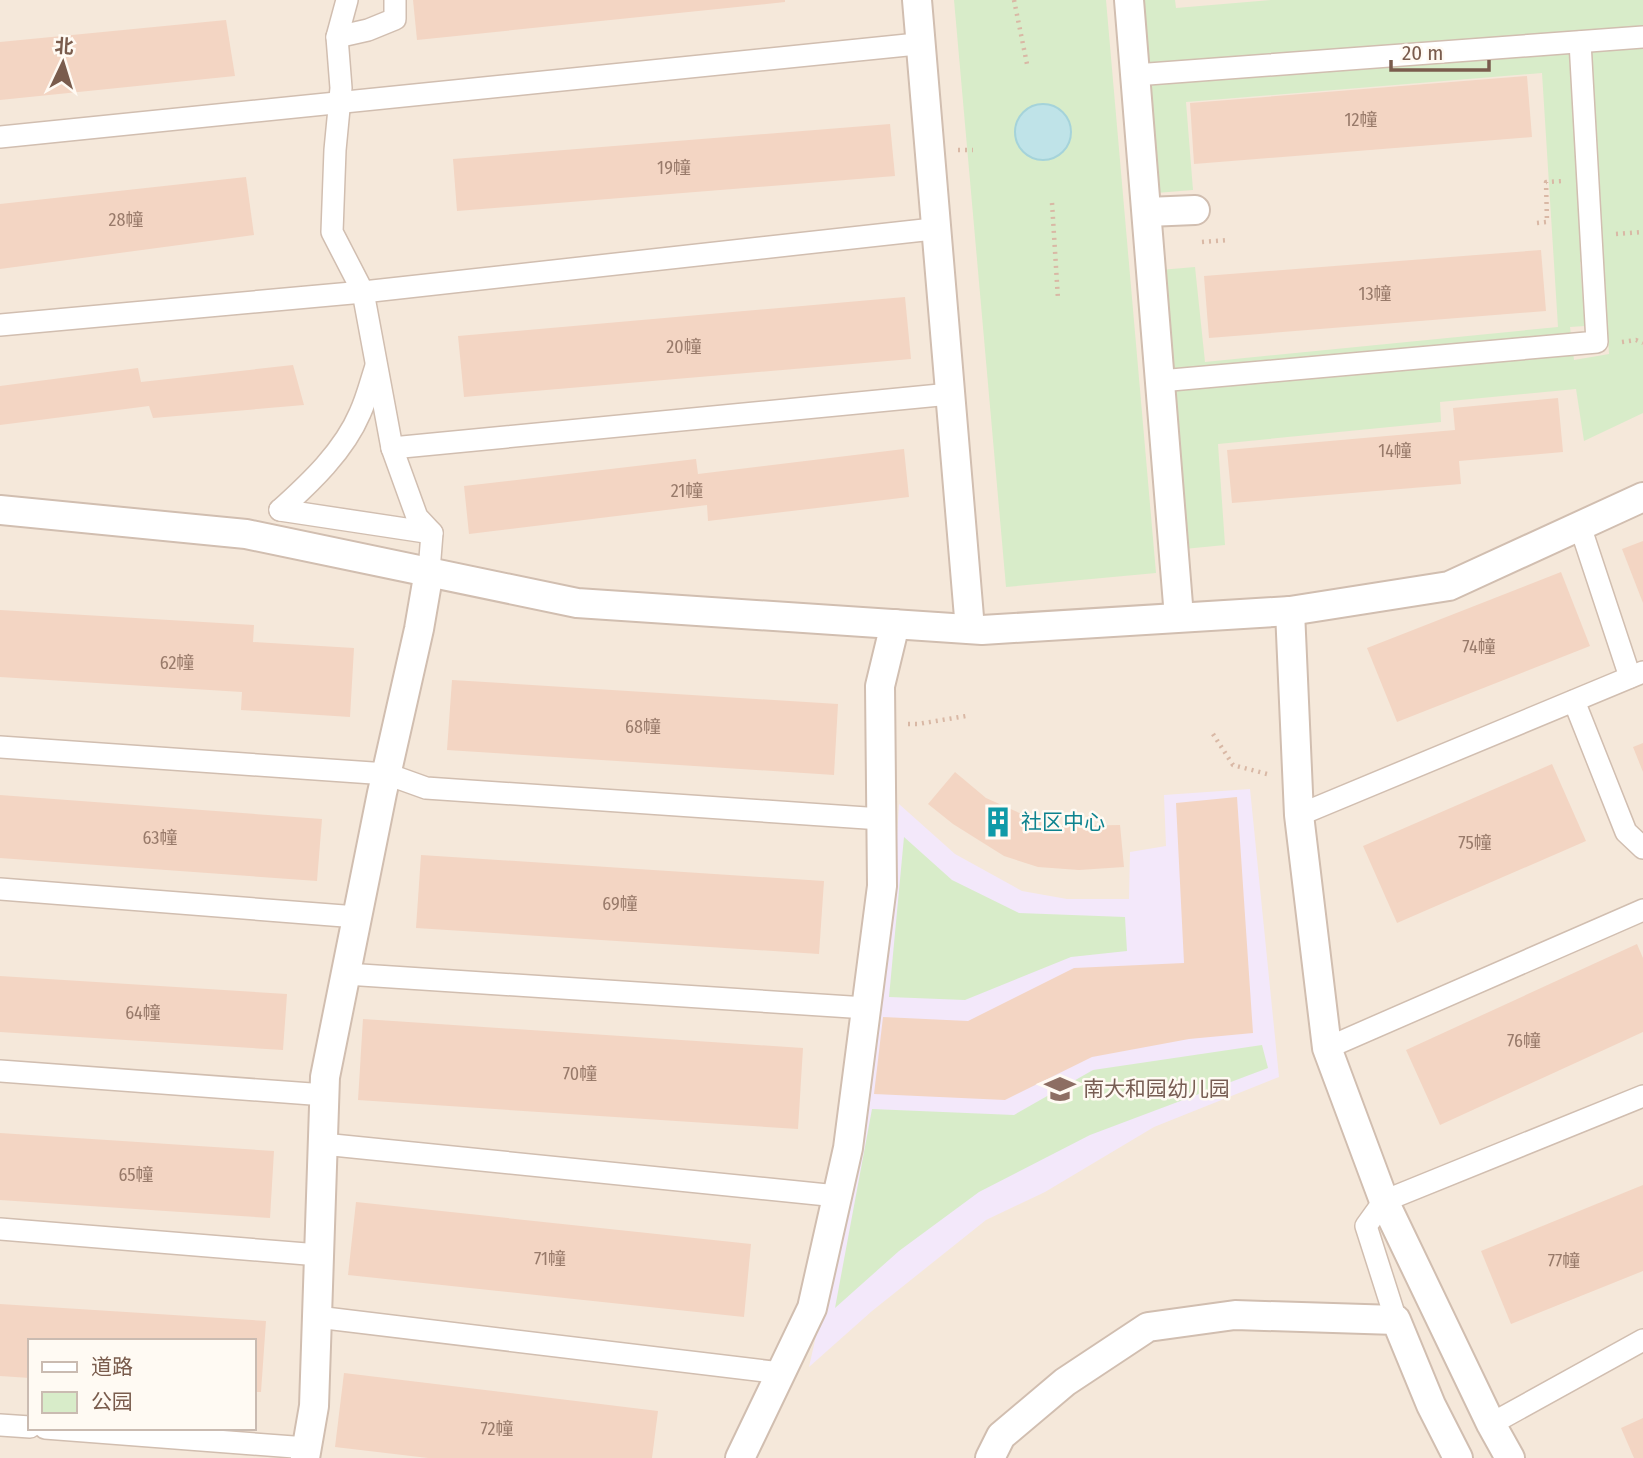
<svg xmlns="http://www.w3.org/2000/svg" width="1643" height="1458" font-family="'Fira Sans Condensed','Noto Sans SC',sans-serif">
<rect width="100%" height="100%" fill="#fdf6ec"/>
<!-- residential -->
<path fill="#f5e8da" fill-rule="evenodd" d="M 0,0 L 1643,0 L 1643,1458 L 0,1458 ZM 30,1341 L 254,1341 L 254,1428 L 30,1428 Z"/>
<!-- education -->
<polygon fill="#f3e8fa" points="1250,789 1279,1077 1154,1127 1045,1192 986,1220 872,1311 809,1367 869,1100 894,882 899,804 955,854 1022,891 1067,899 1129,899 1130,852 1166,846 1164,795"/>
<!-- green -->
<g fill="#d8ecc9" fill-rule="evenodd">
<polygon points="954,0 1106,0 1156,573 1006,587"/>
<path d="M 1140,0 L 1175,0 L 1176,8 L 1271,0 L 1643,0 L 1643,413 L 1584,441 L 1576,389 L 1440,402 L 1441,422 L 1218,444 L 1225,545 L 1184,549 L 1160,270 L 1195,267 L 1205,362 L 1558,327 L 1542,73 L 1186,102 L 1193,190 L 1156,193 ZM 1603,259 L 1609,354 L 1574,360 L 1570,327 L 1585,326 L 1580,262 Z"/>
<polygon points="904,837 952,880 1019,913 1125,917 1127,951 1071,957 965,1000 889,997"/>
<polygon points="1262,1045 1268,1068 1090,1135 979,1192 899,1251 835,1308 872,1109 1014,1115 1093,1070"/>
</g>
<!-- water -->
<circle fill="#bfe3e8" stroke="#a5d3da" stroke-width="2" cx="1043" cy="132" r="28"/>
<!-- building -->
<g fill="#f3d5c3">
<polygon points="413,0 785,0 785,2 417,40"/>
<polygon points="226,20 235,76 0,100 0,42"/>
<polygon points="1527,76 1532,137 1194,164 1190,103"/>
<polygon points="890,124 895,176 457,211 453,159"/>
<polygon points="246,177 254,235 0,269 0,204"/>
<polygon points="1541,250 1546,311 1209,338 1204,276"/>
<polygon points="905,297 911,359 464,397 458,336"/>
<polygon points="293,365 304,405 153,418 149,406 0,425 0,386 138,368 141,382"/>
<polygon points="1558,398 1563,452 1459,461 1461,484 1232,503 1227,450 1455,430 1453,408"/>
<polygon points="904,449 909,497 708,521 707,505 469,534 464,486 696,459 698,474"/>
<polygon points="1643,541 1643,603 1622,549"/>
<polygon points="1561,572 1590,646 1397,722 1367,648"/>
<polygon points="0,610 254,625 253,642 354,648 350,717 241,710 242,692 0,677"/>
<polygon points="452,680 838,704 834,775 447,750"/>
<polygon points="1643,743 1643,772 1633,747"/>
<polygon points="1552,764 1586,841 1397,923 1363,846"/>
<polygon points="955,772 986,798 1035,820 1062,826 1120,825 1124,867 1079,870 1038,867 1004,856 953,824 928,804"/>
<polygon points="0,795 322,819 317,881 0,858"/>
<polygon points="1237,797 1253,1033 1189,1039 1092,1057 1005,1100 874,1094 883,1017 968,1021 1074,968 1184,963 1176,803"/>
<polygon points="421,855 824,881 819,954 416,928"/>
<polygon points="1637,944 1643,958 1643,1032 1440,1125 1406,1050"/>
<polygon points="0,976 287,994 283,1050 0,1032"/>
<polygon points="363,1019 803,1048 798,1129 358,1100"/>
<polygon points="0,1133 274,1151 270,1218 0,1200"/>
<polygon points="1643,1185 1643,1271 1511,1324 1481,1251"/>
<polygon points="356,1202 751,1244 744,1317 348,1275"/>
<polygon points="0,1304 266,1321 261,1392 254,1392 254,1341 30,1341 30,1378 0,1376"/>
<polygon points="344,1373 658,1411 652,1458 428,1458 335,1447"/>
<polygon points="1643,1418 1643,1458 1634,1458 1621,1428"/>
</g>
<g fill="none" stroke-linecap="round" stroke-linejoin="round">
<!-- pedestrian casing -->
<g stroke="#d1beb0" stroke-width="24">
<g id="pedestrian">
<polyline points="347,0 337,37 341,88 335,150 332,232 363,292 392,448 417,517 432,533 429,571"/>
<polyline points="337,37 368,30 395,19 395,0"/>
<polyline points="1135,75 1643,37"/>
<polyline points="0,137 917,44 920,46"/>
<polyline points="0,325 363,292 933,229 936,231"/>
<polyline points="1160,381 1597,342 1580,42"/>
<polyline points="392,448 950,394"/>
<path d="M 280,510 C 310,483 344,451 360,413 C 367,398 371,381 376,366"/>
<polyline points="280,510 432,533"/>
<polyline points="1580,526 1630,677"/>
<polyline points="1574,701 1626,832 1643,848"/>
<polyline points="0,747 387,774 426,788 881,819"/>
<polyline points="1299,815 1643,672"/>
<polyline points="0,889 357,917"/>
<polyline points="346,974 866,1008"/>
<polyline points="1327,1048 1643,910"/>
<polyline points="0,1071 325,1095"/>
<polyline points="323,1144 837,1196"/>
<polyline points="0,1229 319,1255"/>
<polyline points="317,1317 781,1373"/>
<polyline points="1396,1320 1366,1226 1384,1201 1643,1096"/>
<polyline points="1491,1424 1643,1340"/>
<polyline points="0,1425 30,1427"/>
<polyline points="45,1428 307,1448"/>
</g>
</g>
<!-- minor casing -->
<g stroke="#d1beb0" stroke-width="32">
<g id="minor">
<polyline points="917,0 970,629"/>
<polyline points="1129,0 1179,617"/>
<polyline points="1147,212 1195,210"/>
<polyline points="0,510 246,534 577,603 982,630 1290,611 1449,586 1643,497"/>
<polyline points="1290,611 1299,815 1327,1048 1384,1201 1491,1424 1510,1458"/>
<polyline points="305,1458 314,1406 325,1077 382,793 419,629 429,571"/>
<polyline points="740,1458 812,1308 848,1148 882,886 880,686 895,624"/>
<polyline points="990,1458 1001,1436 1065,1382 1148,1327 1235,1315 1396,1320 1431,1405 1458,1458"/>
</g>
</g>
<!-- path -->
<g stroke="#d9b8a5" stroke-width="4.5" stroke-dasharray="2 5" stroke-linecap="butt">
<polyline points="1014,0 1027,64"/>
<polyline points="958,150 973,150"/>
<polyline points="1052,203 1058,299"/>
<polyline points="1537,223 1547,222 1546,182 1563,181"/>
<polyline points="1616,234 1643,232"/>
<polyline points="1202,242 1228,240"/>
<polyline points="1622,342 1636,340 1643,343"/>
<polyline points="908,724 918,724 966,716"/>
<polyline points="1213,734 1233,765 1267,774"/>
</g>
<!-- pedestrian -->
<use href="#pedestrian" stroke="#fff" stroke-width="21"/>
<!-- minor -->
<use href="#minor" stroke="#fff" stroke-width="28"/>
</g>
<!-- icons -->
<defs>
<g id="building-bare" transform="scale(2.415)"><path d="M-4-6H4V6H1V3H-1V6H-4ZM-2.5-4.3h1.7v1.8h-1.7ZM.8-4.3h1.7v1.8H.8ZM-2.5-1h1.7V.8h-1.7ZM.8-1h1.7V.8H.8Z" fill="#0f9aa8" stroke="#fffaf3" stroke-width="2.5" paint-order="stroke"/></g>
<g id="school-bare" transform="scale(2.415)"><path d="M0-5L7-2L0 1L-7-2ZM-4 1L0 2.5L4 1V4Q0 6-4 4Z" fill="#8d6e63" stroke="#fffaf3" stroke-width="2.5" paint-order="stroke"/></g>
</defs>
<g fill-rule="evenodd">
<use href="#building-bare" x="998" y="822"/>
<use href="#school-bare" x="1060" y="1089"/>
</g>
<g text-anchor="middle" stroke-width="5" stroke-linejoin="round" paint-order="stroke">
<!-- number labels -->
<g font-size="18" fill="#987a6a">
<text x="1361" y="126">12幢</text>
<text x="674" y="174">19幢</text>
<text x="126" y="226">28幢</text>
<text x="1375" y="300">13幢</text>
<text x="684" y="353">20幢</text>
<text x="1395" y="457">14幢</text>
<text x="687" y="497">21幢</text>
<text x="1479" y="653">74幢</text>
<text x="177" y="669">62幢</text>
<text x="643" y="733">68幢</text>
<text x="160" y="844">63幢</text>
<text x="1475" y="849">75幢</text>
<text x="620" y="910">69幢</text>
<text x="143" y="1019">64幢</text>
<text x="1524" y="1047">76幢</text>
<text x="580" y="1080">70幢</text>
<text x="136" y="1181">65幢</text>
<text x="550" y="1265">71幢</text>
<text x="1564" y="1267">77幢</text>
<text x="497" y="1435">72幢</text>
</g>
<!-- culture labels -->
<g font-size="21" fill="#0d838f" stroke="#fffaf3" text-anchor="start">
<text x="1021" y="829">社区中心</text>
</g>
<!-- education labels -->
<g font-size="21" fill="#785e54" stroke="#fffaf3" text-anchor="start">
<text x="1083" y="1096">南大和园幼儿园</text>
</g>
</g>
<!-- legend -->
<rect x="28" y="1339" width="228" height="91" fill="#fffaf3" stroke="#cabbb1" stroke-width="2"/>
<rect x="42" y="1362" width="35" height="10" fill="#ffffff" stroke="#cabbb1" stroke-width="2"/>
<text x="91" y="1374" font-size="21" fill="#7a5c4d">道路</text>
<rect x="42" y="1392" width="35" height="21" fill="#d8ecc9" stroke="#cabbb1" stroke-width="2"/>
<text x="91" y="1409" font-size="21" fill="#7a5c4d">公园</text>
<!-- north arrow -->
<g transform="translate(63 63) rotate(4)" stroke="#fffaf3" stroke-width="5" paint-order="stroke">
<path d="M0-5L12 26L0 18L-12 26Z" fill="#7a5c4d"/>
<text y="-10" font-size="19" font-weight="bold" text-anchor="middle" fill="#7a5c4d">北</text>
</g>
<!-- scale -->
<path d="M1391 60v10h98v-10" fill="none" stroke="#7a5c4d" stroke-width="3.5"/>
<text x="1402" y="60" font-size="21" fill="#7a5c4d" stroke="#fffaf3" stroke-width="5" paint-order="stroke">20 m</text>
</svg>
